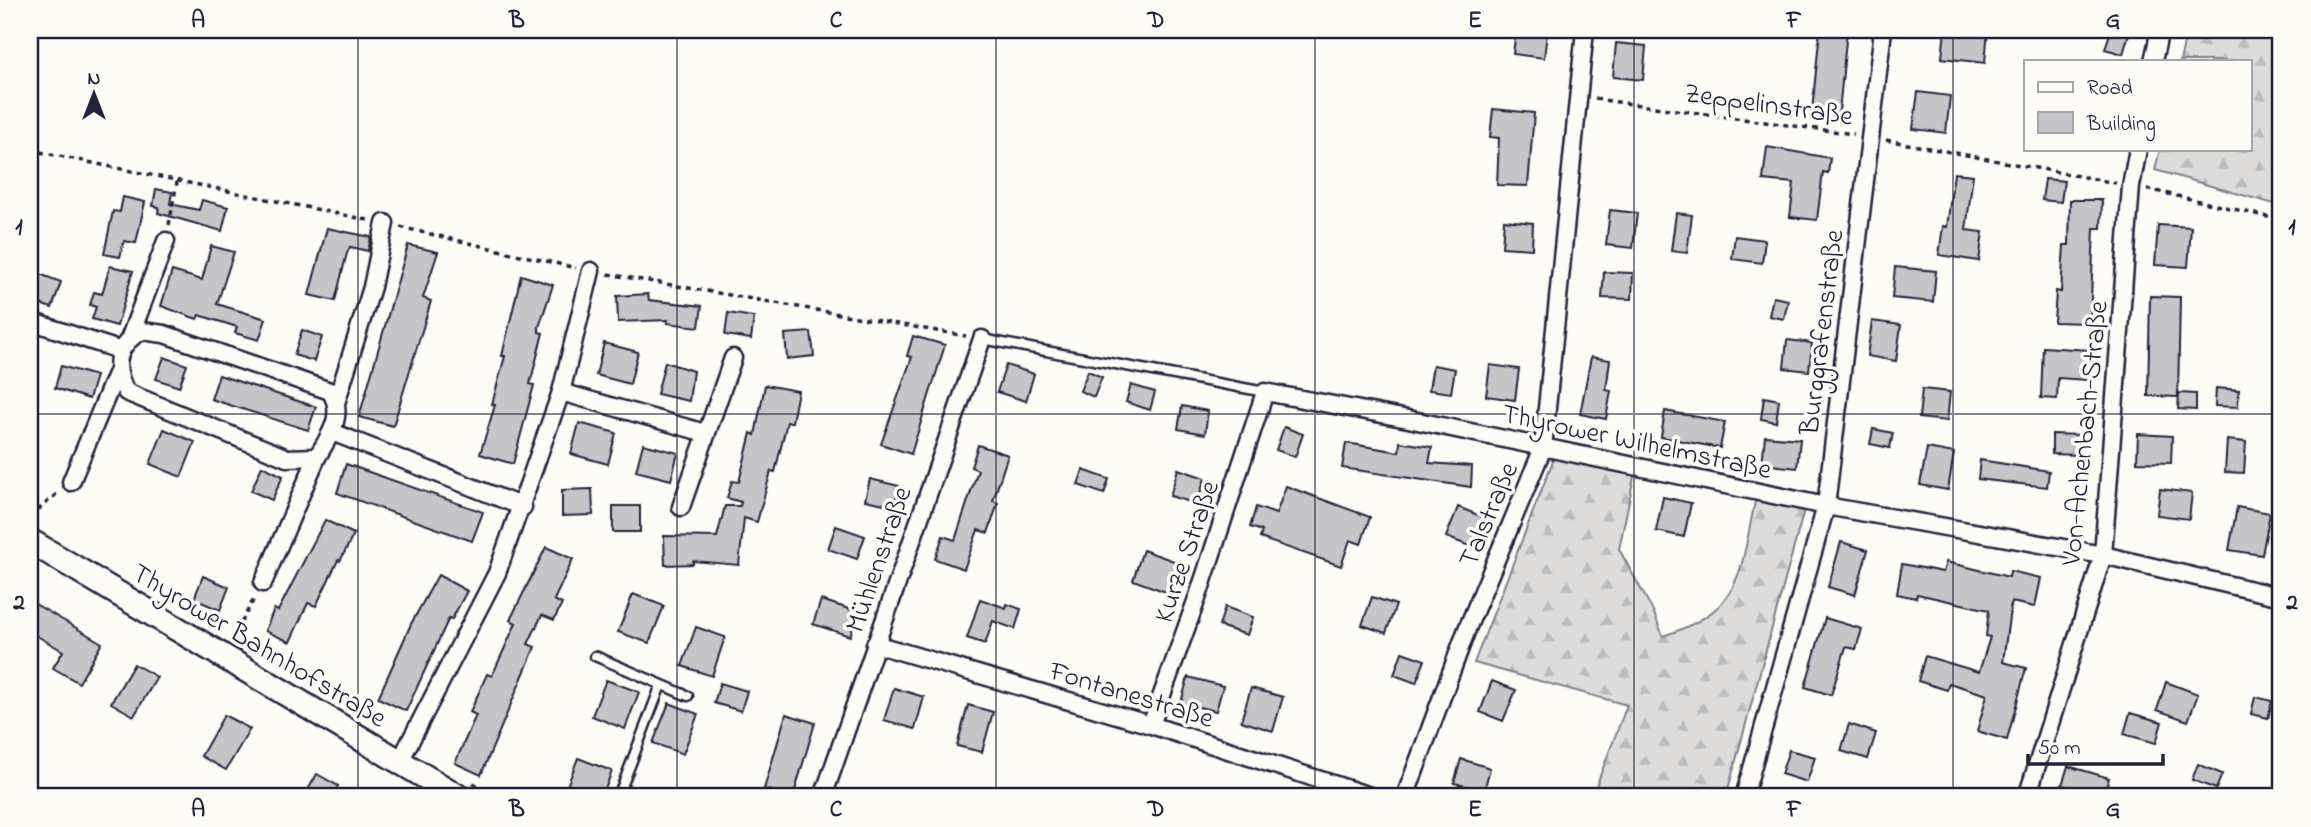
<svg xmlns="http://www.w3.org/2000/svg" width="2311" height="827" font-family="'Indie Flower',sans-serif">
<defs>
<pattern id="forest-firs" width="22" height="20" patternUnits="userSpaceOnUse" patternTransform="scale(1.75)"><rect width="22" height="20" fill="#dddcdb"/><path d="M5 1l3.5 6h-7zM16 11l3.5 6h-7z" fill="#bdbcbd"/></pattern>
</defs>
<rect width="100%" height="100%" fill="#fdfcf7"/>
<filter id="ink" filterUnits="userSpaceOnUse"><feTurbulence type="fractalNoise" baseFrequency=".0143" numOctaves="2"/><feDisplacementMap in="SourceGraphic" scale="14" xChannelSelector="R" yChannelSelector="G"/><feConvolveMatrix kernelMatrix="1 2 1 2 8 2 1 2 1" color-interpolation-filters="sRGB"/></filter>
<g filter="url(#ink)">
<!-- forest -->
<g fill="url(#forest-firs)" stroke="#807f8b" stroke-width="2">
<polygon points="2187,30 2281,30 2281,206 2155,170 2160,149 2250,149 2250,61 2180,61"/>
<path d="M 1554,458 L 1635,472 L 1619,549 L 1653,611 L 1663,636 C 1745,609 1739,573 1756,497 L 1804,510 L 1726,797 L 1592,797 L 1627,705 L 1474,663 Z"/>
</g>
<!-- building -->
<g fill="#c6c6c8" stroke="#22223b" stroke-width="2">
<polygon points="1516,30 1547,33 1544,58 1513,54"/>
<polygon points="1820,30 1847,30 1839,113 1812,111"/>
<polygon points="1945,30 1988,30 1985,63 1942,58"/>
<polygon points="2111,30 2130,30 2123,54 2105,49"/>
<polygon points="1616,43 1646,46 1643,80 1613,77"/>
<polygon points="1918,92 1950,96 1946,133 1913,129"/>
<polygon points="1493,109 1534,113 1528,186 1497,185 1499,138 1490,137"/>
<polygon points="1767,147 1830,158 1828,173 1823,172 1817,220 1790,217 1794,183 1763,180"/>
<polygon points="1954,173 1973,175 1966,230 1983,232 1979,261 1939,255 1943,226 1947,227"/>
<polygon points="2045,179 2064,181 2061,202 2042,200"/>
<polygon points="156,189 172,192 170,204 199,210 202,200 228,207 222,231 158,213 159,207 153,206"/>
<polygon points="123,197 145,202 136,243 124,241 120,257 104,254 113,211 120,212"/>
<polygon points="2070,200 2102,200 2101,228 2094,228 2090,323 2054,322 2056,291 2061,292 2064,245 2069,245"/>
<polygon points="1610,210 1637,213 1633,248 1606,245"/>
<polygon points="1676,213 1692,215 1687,253 1671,251"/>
<polygon points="1504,220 1533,223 1532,249 1502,247"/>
<polygon points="2158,225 2191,227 2188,267 2155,265"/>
<polygon points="327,228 371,237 368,251 350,247 347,253 335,301 309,295"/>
<polygon points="1735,236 1765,240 1762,263 1732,259"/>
<polygon points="408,245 438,252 423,298 431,301 393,426 359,417"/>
<polygon points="211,246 234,252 217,304 266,319 259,340 235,333 237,327 199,315 197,319 161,306 172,271 202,280"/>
<polygon points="110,266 133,271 117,326 92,319 96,307 90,305 94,292 102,294"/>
<polygon points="1895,267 1936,271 1933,302 1892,298"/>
<polygon points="1604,272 1633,273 1632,299 1602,298"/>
<polygon points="37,273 61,282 52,308 30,301"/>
<polygon points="521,275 553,285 539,327 539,332 543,333 530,384 534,385 513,464 480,454 495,405 492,404 505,356 502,356"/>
<polygon points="648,294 649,300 702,306 699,327 667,323 668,320 618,322 617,296"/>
<polygon points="2150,296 2180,297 2178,397 2148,396"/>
<polygon points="1773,297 1788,300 1784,319 1769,316"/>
<polygon points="728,313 754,317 751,339 725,335"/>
<polygon points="1872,321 1901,325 1896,361 1867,356"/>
<polygon points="302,330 322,337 314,361 294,355"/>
<polygon points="811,332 814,356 787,359 785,334"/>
<polygon points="913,336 945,345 911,454 881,444 912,357 907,356"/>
<polygon points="1787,340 1812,343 1809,371 1784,368"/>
<polygon points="604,343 638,352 630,384 596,375"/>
<polygon points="2043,347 2089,350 2087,380 2058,378 2057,399 2041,398"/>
<polygon points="164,357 187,365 179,387 156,379"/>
<polygon points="1591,357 1610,360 1606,390 1611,391 1606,419 1580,414"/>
<polygon points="665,362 693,371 689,401 657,394"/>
<polygon points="1006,365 1034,374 1026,401 997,392"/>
<polygon points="1433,365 1455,369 1451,393 1429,390"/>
<polygon points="1490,365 1519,369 1515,400 1486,396"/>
<polygon points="61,366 96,376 89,399 55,388"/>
<polygon points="1088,371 1102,377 1094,397 1080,391"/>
<polygon points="219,375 316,407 308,430 211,399"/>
<polygon points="765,385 798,391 792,422 787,422 775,472 771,471 757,522 744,518 739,565 693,561 693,564 665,565 664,536 717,537 725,506 740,506 741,502 727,498 732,481 739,482 751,433 755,435"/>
<polygon points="1131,385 1155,392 1150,410 1126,402"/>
<polygon points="2216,388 2239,390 2238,407 2215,406"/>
<polygon points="1922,389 1950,392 1947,421 1919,418"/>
<polygon points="2179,393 2196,394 2196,410 2178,409"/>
<polygon points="1764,397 1779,400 1776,422 1761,419"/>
<polygon points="1182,406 1208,411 1205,434 1178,429"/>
<polygon points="1665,411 1725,422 1720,448 1661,437"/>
<polygon points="579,423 616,433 608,464 571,454"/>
<polygon points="1284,427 1303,434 1295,457 1276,450"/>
<polygon points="164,429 195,442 181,477 150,464"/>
<polygon points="1873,429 1893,433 1890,448 1870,444"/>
<polygon points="2052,434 2080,435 2079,455 2052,454"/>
<polygon points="2138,434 2172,436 2171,463 2137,462"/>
<polygon points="1765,436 1800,439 1797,468 1762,464"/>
<polygon points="2227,440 2246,442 2244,473 2225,472"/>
<polygon points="1400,442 1432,447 1429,463 1472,466 1471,487 1342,468 1346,443 1399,452"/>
<polygon points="643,444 678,453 671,480 636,471"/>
<polygon points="978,445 1008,455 993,501 998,503 988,533 978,530 964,569 935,559 943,536 955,540 978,470 971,467"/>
<polygon points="1927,448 1954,453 1948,490 1920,485"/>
<polygon points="1980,460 2049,471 2047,487 1978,479"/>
<polygon points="346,464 483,512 472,541 337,493"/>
<polygon points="262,466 283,476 272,500 251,491"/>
<polygon points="1178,469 1205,478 1197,504 1170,496"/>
<polygon points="1083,470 1109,479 1104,494 1078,485"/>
<polygon points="870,479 899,486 894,506 865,500"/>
<polygon points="1286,486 1370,517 1361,544 1350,540 1341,566 1260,538 1262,531 1250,527 1256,507 1276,514"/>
<polygon points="592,489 593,515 562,516 562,490"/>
<polygon points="2160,489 2192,493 2189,519 2157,515"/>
<polygon points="1663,497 1691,503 1684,537 1656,531"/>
<rect x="613" y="506" width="27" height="26"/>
<polygon points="1458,507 1488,519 1477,549 1446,537"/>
<polygon points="2237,507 2270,513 2262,555 2229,550"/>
<polygon points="325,520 354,534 340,561 338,560 316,606 308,603 290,642 265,631 274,609 278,611"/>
<polygon points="836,526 865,536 857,559 828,549"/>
<polygon points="1841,542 1868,550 1855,595 1828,587"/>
<polygon points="546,547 573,559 554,600 562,604 554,620 542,615 528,644 535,647 481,775 455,763 476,715 470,712 487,674 492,676 516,623 510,620"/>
<polygon points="1143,550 1177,562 1166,592 1133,580"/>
<polygon points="1946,562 2009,577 2010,571 2041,578 2035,607 2011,602 2003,662 2026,668 2007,740 1977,731 1987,695 1949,683 1947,690 1918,681 1925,656 1979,672 1990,637 1986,636 1989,610 1917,594 1916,598 1897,594 1902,564 1943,572"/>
<polygon points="438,575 467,591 452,619 449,618 406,711 378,698 411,624"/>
<polygon points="203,576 229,587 220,610 194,599"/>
<polygon points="633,594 664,606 649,643 618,632"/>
<polygon points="1372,597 1396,605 1386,633 1362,625"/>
<polygon points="980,599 1006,608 1007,604 1021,609 1015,629 993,621 985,644 967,638"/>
<polygon points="821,600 858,612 850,636 813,624"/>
<polygon points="30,601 102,643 79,683 53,668 63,651 30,632"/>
<polygon points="1225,607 1253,617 1247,635 1219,626"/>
<polygon points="1825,618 1862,629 1856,649 1846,647 1831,695 1805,687"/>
<polygon points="696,627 725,637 712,676 682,666"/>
<polygon points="1402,652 1425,660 1416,683 1394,675"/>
<polygon points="134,664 157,677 134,716 111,703"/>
<polygon points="1188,677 1223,686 1216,711 1181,703"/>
<polygon points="606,680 639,692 625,729 592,716"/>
<polygon points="1492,681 1516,690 1503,721 1480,712"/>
<polygon points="2166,682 2198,694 2188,721 2157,710"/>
<polygon points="720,683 747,691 741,711 714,703"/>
<polygon points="894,688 924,697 915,729 884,720"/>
<polygon points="1251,688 1283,697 1273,731 1241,721"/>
<polygon points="2255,697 2272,701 2268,718 2251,714"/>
<polygon points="669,703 698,714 683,754 653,743"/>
<polygon points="968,705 993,712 982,752 957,746"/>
<polygon points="2130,713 2162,722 2156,743 2124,734"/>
<polygon points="786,714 815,723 793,797 764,789"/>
<polygon points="224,715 250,729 226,770 201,756"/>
<polygon points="1849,724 1876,733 1868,759 1841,751"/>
<polygon points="1789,750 1815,757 1807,782 1781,774"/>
<polygon points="578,758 612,771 602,797 564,794"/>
<polygon points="1461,759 1490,768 1484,791 1454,783"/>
<polygon points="2198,764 2222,774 2216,789 2192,780"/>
<polygon points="2068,766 2109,778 2103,797 2062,785"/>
<polygon points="317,774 338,786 332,797 304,797"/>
</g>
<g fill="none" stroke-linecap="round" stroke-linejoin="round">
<!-- service casing -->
<g stroke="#22223b" stroke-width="13">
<g id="service">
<polyline points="982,339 1265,392"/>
<polyline points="595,656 688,696"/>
<polyline points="618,797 661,685"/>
</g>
</g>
<!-- minor casing -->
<g stroke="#22223b" stroke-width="21">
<g id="minor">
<polyline points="2153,61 2160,30"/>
<polyline points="30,321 119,350"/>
<path d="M 142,331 L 164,334 L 330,391 C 346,414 329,437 317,457 L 287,458 L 126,392 C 113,367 115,345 142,331 Z"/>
<polyline points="130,337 166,241"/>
<polyline points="561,392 705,433"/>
<polyline points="337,400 372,287 385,223"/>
<polyline points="332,432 523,507"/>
<polyline points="71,482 116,374"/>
<polyline points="681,507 733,358"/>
<polyline points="263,583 317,457"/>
<polyline points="875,644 1151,725 1373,797"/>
<polyline points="1151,725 1199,593 1265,392 1408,419 1826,506 2103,555 2281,597"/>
<polyline points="399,763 497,573 561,392 591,271"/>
<polyline points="823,797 982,339"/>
<polyline points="1405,797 1467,629 1543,448 1585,30"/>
<polyline points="1744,797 1826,506 1883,30"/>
<polyline points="2027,797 2103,555 2131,186 2138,149"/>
</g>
</g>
<!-- secondary casing -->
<g stroke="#22223b" stroke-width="28">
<polyline id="secondary" points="30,541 459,797"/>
</g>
<!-- path -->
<g stroke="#22223b" stroke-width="3.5" stroke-dasharray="5 5" stroke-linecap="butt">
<polyline points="1595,99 1854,134"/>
<polyline points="1886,140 2116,183"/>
<polyline points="30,150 368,220"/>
<polyline points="2147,189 2281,220"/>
<polyline points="169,225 177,182"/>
<polyline points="400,227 576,268"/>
<polyline points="608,274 966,336"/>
<polyline points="30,517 60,491"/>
<polyline points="232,640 255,597"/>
<polyline points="473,783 499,797"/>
</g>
<!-- service -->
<use href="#service" stroke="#fdfcf7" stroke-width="8"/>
<!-- minor -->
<use href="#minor" stroke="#fdfcf7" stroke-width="16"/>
<!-- secondary -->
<use href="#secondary" stroke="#fdfcf7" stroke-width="23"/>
</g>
</g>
<!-- grid -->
<path fill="none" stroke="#22223b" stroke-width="2" stroke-opacity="0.55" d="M 358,30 L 358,797M 677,30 L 677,797M 996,30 L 996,797M 1315,30 L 1315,797M 1634,30 L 1634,797M 1953,30 L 1953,797M 30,414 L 2281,414"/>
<g text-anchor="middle" stroke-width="7" stroke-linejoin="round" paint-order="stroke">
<!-- street labels -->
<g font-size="28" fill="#22223b" stroke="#fdfcf7">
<text transform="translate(1769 103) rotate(8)" y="10">Zeppelinstraße</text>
<text transform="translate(1820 332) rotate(-83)" y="10">Burggrafenstraße</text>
<text transform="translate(2083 433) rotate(-84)" y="10">Von-Achenbach-Straße</text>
<text transform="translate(1637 440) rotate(12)" y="10">Thyrower Wilhelmstraße</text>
<text transform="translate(1487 514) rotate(-67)" y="10">Talstraße</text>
<text transform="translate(1185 551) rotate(-71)" y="10">Kurze Straße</text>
<text transform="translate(877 559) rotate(-71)" y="10">Mühlenstraße</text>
<text transform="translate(260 644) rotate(31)" y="10">Thyrower Bahnhofstraße</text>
<text transform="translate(1132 693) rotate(17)" y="10">Fontanestraße</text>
</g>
</g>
<!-- margin -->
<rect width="2311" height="827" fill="none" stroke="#fdfcf7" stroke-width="77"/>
<!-- legend -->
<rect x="2024" y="60" width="228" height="91" fill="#fdfcf7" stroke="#a5a5ac" stroke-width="2"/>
<rect x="2038" y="82" width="35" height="10" fill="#fdfcf7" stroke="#a5a5ac" stroke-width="2"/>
<text x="2087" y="94" font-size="21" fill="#22223b">Road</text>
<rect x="2038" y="112" width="35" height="21" fill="#c6c6c8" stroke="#a5a5ac" stroke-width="2"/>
<text x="2087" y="130" font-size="21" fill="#22223b">Building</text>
<!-- north arrow -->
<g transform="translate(94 94)" stroke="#fdfcf7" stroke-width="5" paint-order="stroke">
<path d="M0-5L12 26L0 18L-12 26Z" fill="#22223b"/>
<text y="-10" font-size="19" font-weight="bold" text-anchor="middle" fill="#22223b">N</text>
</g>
<!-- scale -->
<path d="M2028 754v10h135v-10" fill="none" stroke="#22223b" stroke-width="3.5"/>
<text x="2038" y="754" font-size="21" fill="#22223b" stroke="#fdfcf7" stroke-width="5" paint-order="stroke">50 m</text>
<rect x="38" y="38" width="2234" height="750" fill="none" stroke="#22223b" stroke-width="2.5"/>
<g font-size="23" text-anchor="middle" font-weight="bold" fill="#22223b">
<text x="198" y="27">A</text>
<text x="517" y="27">B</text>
<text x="836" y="27">C</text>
<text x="1156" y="27">D</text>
<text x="1475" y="27">E</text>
<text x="1794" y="27">F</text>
<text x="2113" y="27">G</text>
<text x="19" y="234">1</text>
<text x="2292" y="234">1</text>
<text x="19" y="609">2</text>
<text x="2292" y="609">2</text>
<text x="198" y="816">A</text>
<text x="517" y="816">B</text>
<text x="836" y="816">C</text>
<text x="1156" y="816">D</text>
<text x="1475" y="816">E</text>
<text x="1794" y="816">F</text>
<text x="2113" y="816">G</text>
</g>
</svg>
